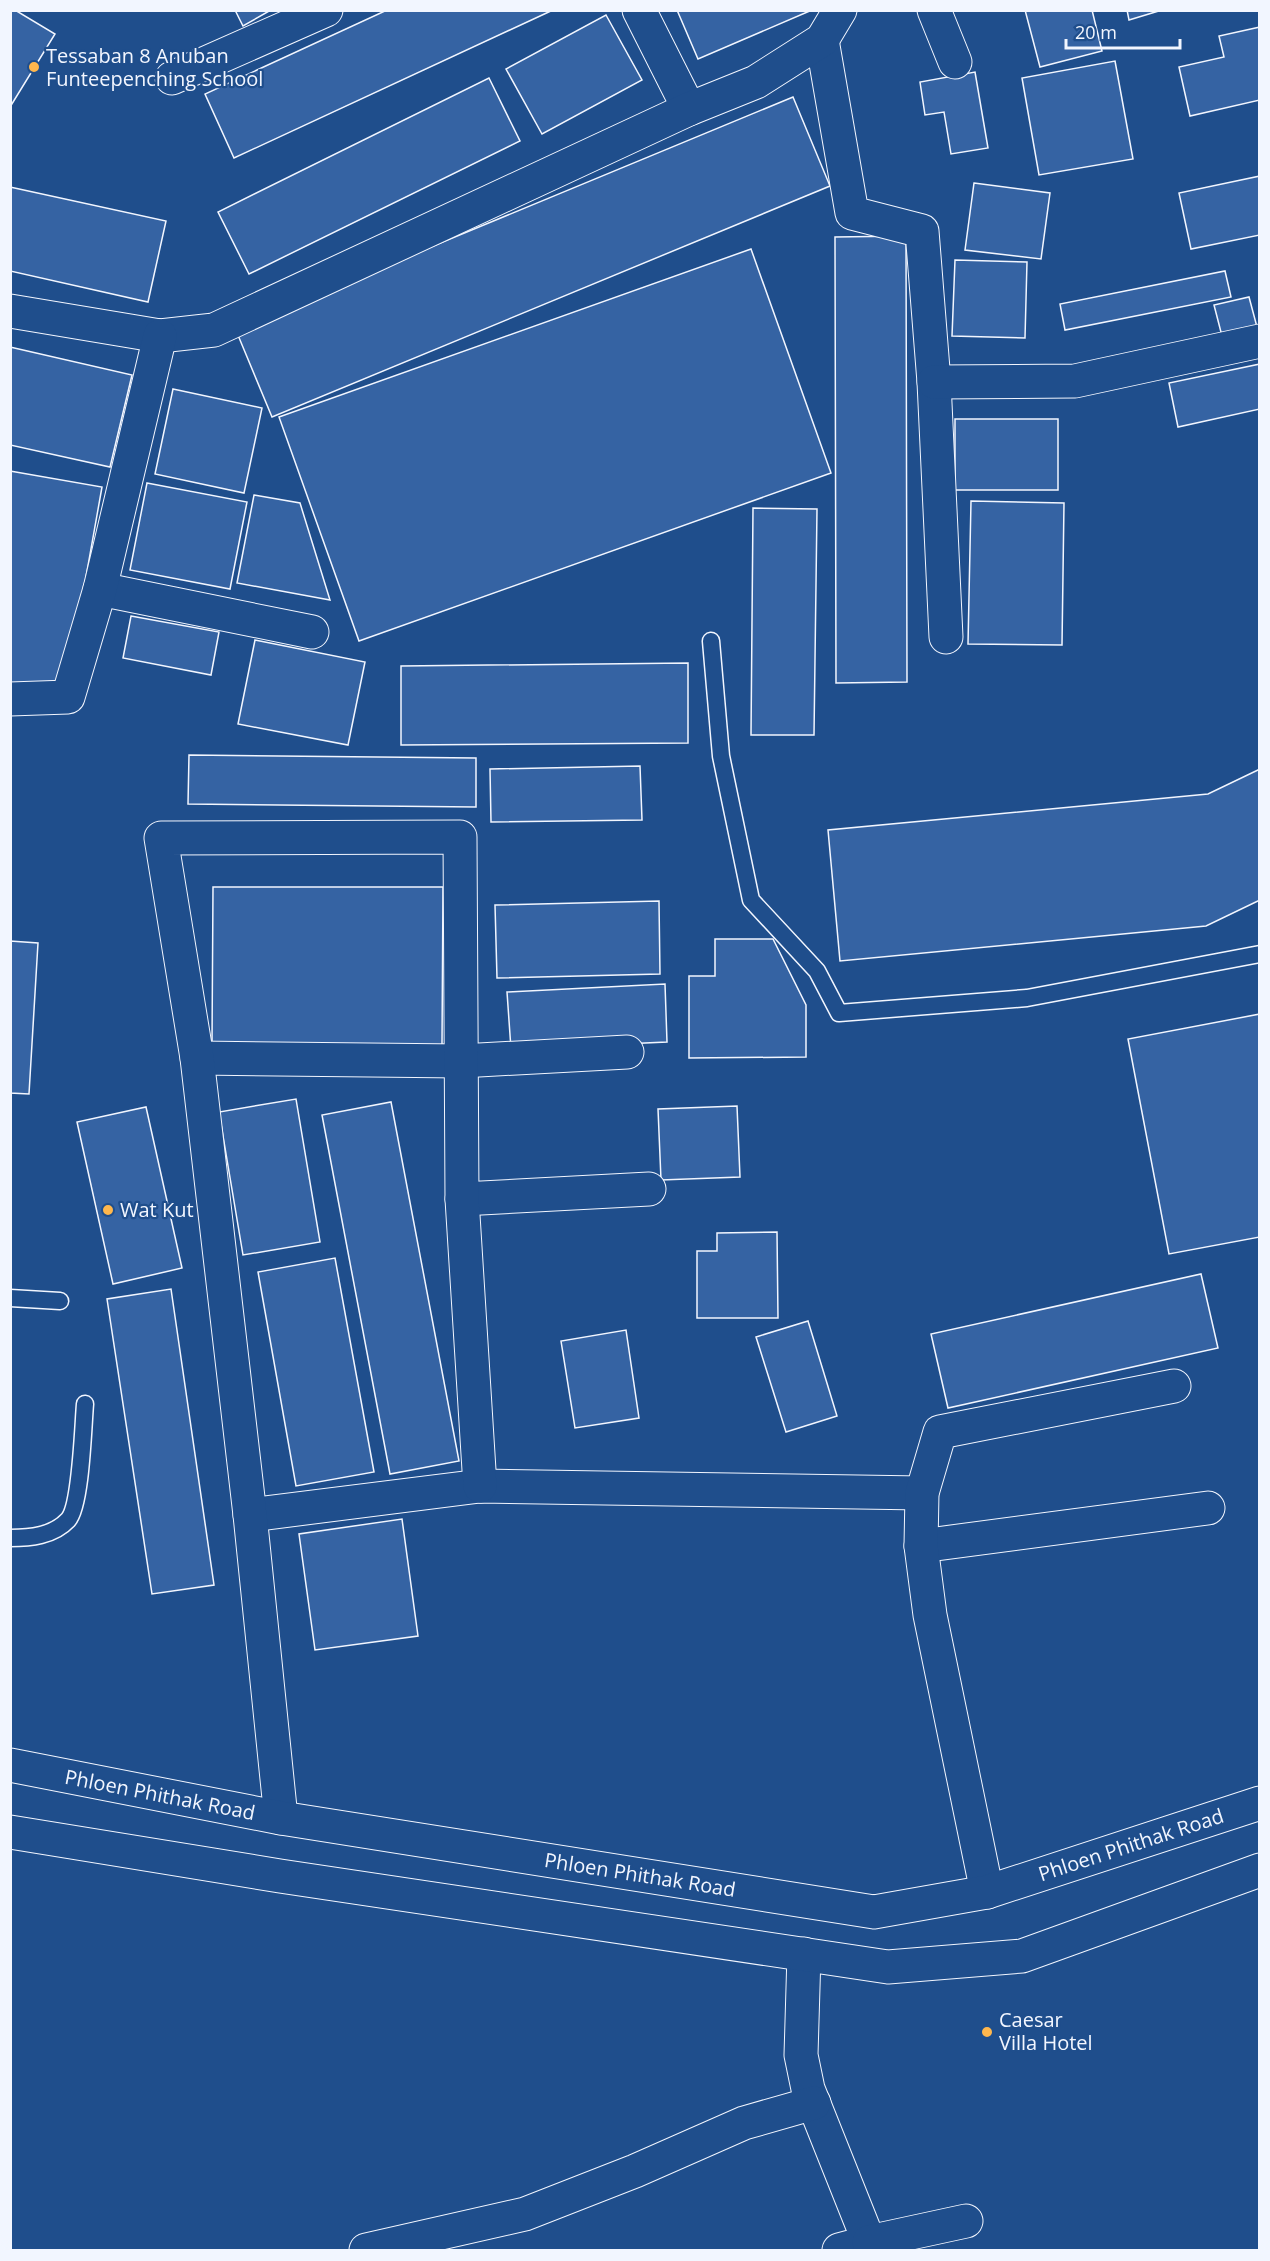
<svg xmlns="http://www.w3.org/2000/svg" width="1270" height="2261" font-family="'Open Sans',sans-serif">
<rect width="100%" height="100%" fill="#1f4e8c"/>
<!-- building -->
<g fill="#3563a3" stroke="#f2f6ff" stroke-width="1.5">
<polygon points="10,10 15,10 55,34 10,107"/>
<polygon points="235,10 271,10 243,26"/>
<polygon points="387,10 553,10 234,158 205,94"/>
<polygon points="677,10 812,10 698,59"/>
<polygon points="1025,10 1092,10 1102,51 1040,67"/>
<polygon points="1127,10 1162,10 1129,20"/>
<polygon points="606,15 642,80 542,134 506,69"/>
<polygon points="1260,27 1260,100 1190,116 1179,67 1224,57 1219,36"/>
<polygon points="1115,61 1133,159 1039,175 1022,78"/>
<polygon points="975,72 988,148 951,154 944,112 925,115 920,82"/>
<polygon points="489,78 520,141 249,274 218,212"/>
<polygon points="793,97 830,186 272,417 235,328"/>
<polygon points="1260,176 1260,235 1191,249 1179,193"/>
<polygon points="974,183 1050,193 1041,259 965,250"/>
<polygon points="10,187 166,221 148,302 10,271"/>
<polygon points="906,236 907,682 836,683 835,237"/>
<polygon points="751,249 831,473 359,641 279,417"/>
<polygon points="955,260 1027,262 1025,338 952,336"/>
<polygon points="1225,271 1231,297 1065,330 1060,304"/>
<polygon points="1249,297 1257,327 1222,336 1214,305"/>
<polygon points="10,347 132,375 110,467 10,445"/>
<polygon points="1260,364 1260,409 1178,427 1169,383"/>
<polygon points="173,389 262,408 244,493 155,474"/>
<rect x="955" y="419" width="103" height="71"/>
<polygon points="10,471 102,487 65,695 10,685"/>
<polygon points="147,483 247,502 230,589 130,570"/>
<polygon points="254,495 300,503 330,600 237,583"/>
<polygon points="971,501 1064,503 1062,645 968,644"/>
<polygon points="753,508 817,509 814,735 751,735"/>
<polygon points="131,616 219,632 211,675 123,658"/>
<polygon points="255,640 365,662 348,745 238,724"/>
<polygon points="688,663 688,743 401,745 401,666"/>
<polygon points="189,755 476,758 476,807 188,804"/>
<polygon points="640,766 642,820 491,822 490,769"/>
<polygon points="1260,769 1260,900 1206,926 840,961 828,830 1208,794"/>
<polygon points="213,887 443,887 442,1045 212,1044"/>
<polygon points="659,901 660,974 497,978 495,905"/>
<polygon points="715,939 773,939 806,1005 806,1057 689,1058 689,976 715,976"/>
<polygon points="10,941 38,943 29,1094 10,1093"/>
<polygon points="665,984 667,1042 511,1049 507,992"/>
<polygon points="1260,1014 1260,1237 1169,1254 1128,1039"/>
<polygon points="296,1099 320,1242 243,1255 219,1112"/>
<polygon points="391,1102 459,1461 390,1474 322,1115"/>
<polygon points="737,1106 740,1177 661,1180 658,1109"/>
<polygon points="146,1107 182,1268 113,1284 77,1122"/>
<polygon points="777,1232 778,1318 697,1318 697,1251 717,1251 717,1233"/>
<polygon points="335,1258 374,1472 296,1486 258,1272"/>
<polygon points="1201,1274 1218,1348 948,1408 931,1334"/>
<polygon points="171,1289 214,1585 152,1594 107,1299"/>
<polygon points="808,1321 837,1416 786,1432 756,1337"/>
<polygon points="626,1330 639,1418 575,1428 561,1341"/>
<polygon points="402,1519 418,1636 315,1650 299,1534"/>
</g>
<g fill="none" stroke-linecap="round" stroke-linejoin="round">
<!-- service casing -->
<g stroke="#f2f6ff" stroke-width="19">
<g id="service">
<polyline points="711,641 721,756 751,900 817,971 839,1013 1027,998 1260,954"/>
<polyline points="10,1298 60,1301"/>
<path d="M 10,1538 C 30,1538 53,1536 68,1520 C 81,1506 83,1427 85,1404"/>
</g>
</g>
<!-- minor casing -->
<g stroke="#f2f6ff" stroke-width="35">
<g id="minor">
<polyline points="639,10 689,109"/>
<polyline points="934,10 955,62"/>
<polyline points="822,40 852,213 922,231 934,382 946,637"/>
<polyline points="172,78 326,10"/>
<polyline points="10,311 160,336 214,330 689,109 756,82 822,40 840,10"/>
<polyline points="934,382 1075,381 1260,341"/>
<polyline points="100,589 312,632"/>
<polyline points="10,699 68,697 100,589 160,336"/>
<polyline points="197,1058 461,1061 627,1052"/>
<polyline points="462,1199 649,1189"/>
<polyline points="250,1515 480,1486 922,1493"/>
<polyline points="921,1546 1208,1508"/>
<polyline points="281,1818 250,1515 197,1058 161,838 460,837 462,1199 480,1486"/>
<polyline points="987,1892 930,1615 921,1546 922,1493 940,1432 1174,1386"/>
<polyline points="804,1954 801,2055 808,2089 869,2242 839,2250"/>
<polyline points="869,2242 966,2221"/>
<polyline points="366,2250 525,2214 635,2171 744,2123 814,2103"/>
</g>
</g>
<!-- secondary casing -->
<g stroke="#f2f6ff" stroke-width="35">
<g id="secondary">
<polyline points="10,1765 281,1818 874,1912 987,1892 1260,1803"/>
<polyline points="10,1832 280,1876 888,1967 1022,1956 1260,1870"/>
</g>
</g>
<!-- service -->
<use href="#service" stroke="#1f4e8c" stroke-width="16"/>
<!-- minor -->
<use href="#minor" stroke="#1f4e8c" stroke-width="33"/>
<!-- secondary -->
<use href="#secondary" stroke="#1f4e8c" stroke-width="33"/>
</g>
<!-- markers -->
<g fill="#ffb74d" stroke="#1f4e8c" stroke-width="2">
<circle cx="34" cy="67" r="6"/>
<circle cx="108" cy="1210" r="6"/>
<circle cx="987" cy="2032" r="6"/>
</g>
<g text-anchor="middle" stroke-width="4.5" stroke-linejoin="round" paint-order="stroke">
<!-- poi labels -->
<g font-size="20" fill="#f2f6ff" stroke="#1f4e8c" text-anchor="start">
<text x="46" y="63">Tessaban 8 Anuban<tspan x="46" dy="23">Funteepenching School</tspan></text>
<text x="120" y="1217">Wat Kut</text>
<text x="999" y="2027">Caesar<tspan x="999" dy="23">Villa Hotel</tspan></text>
</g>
<!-- street labels -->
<g font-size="20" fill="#f2f6ff" stroke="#1f4e8c">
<text transform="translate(160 1795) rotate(11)" y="7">Phloen Phithak Road</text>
<text transform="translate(1131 1845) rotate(-18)" y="7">Phloen Phithak Road</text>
<text transform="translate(640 1875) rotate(9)" y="7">Phloen Phithak Road</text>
</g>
</g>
<!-- border -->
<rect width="1270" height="2261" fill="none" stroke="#f2f6ff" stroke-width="24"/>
<!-- scale -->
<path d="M1066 39v9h114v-9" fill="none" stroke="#f2f6ff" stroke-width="3"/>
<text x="1075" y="39" font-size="18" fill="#f2f6ff" stroke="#1f4e8c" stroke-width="4.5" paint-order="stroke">20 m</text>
</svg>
